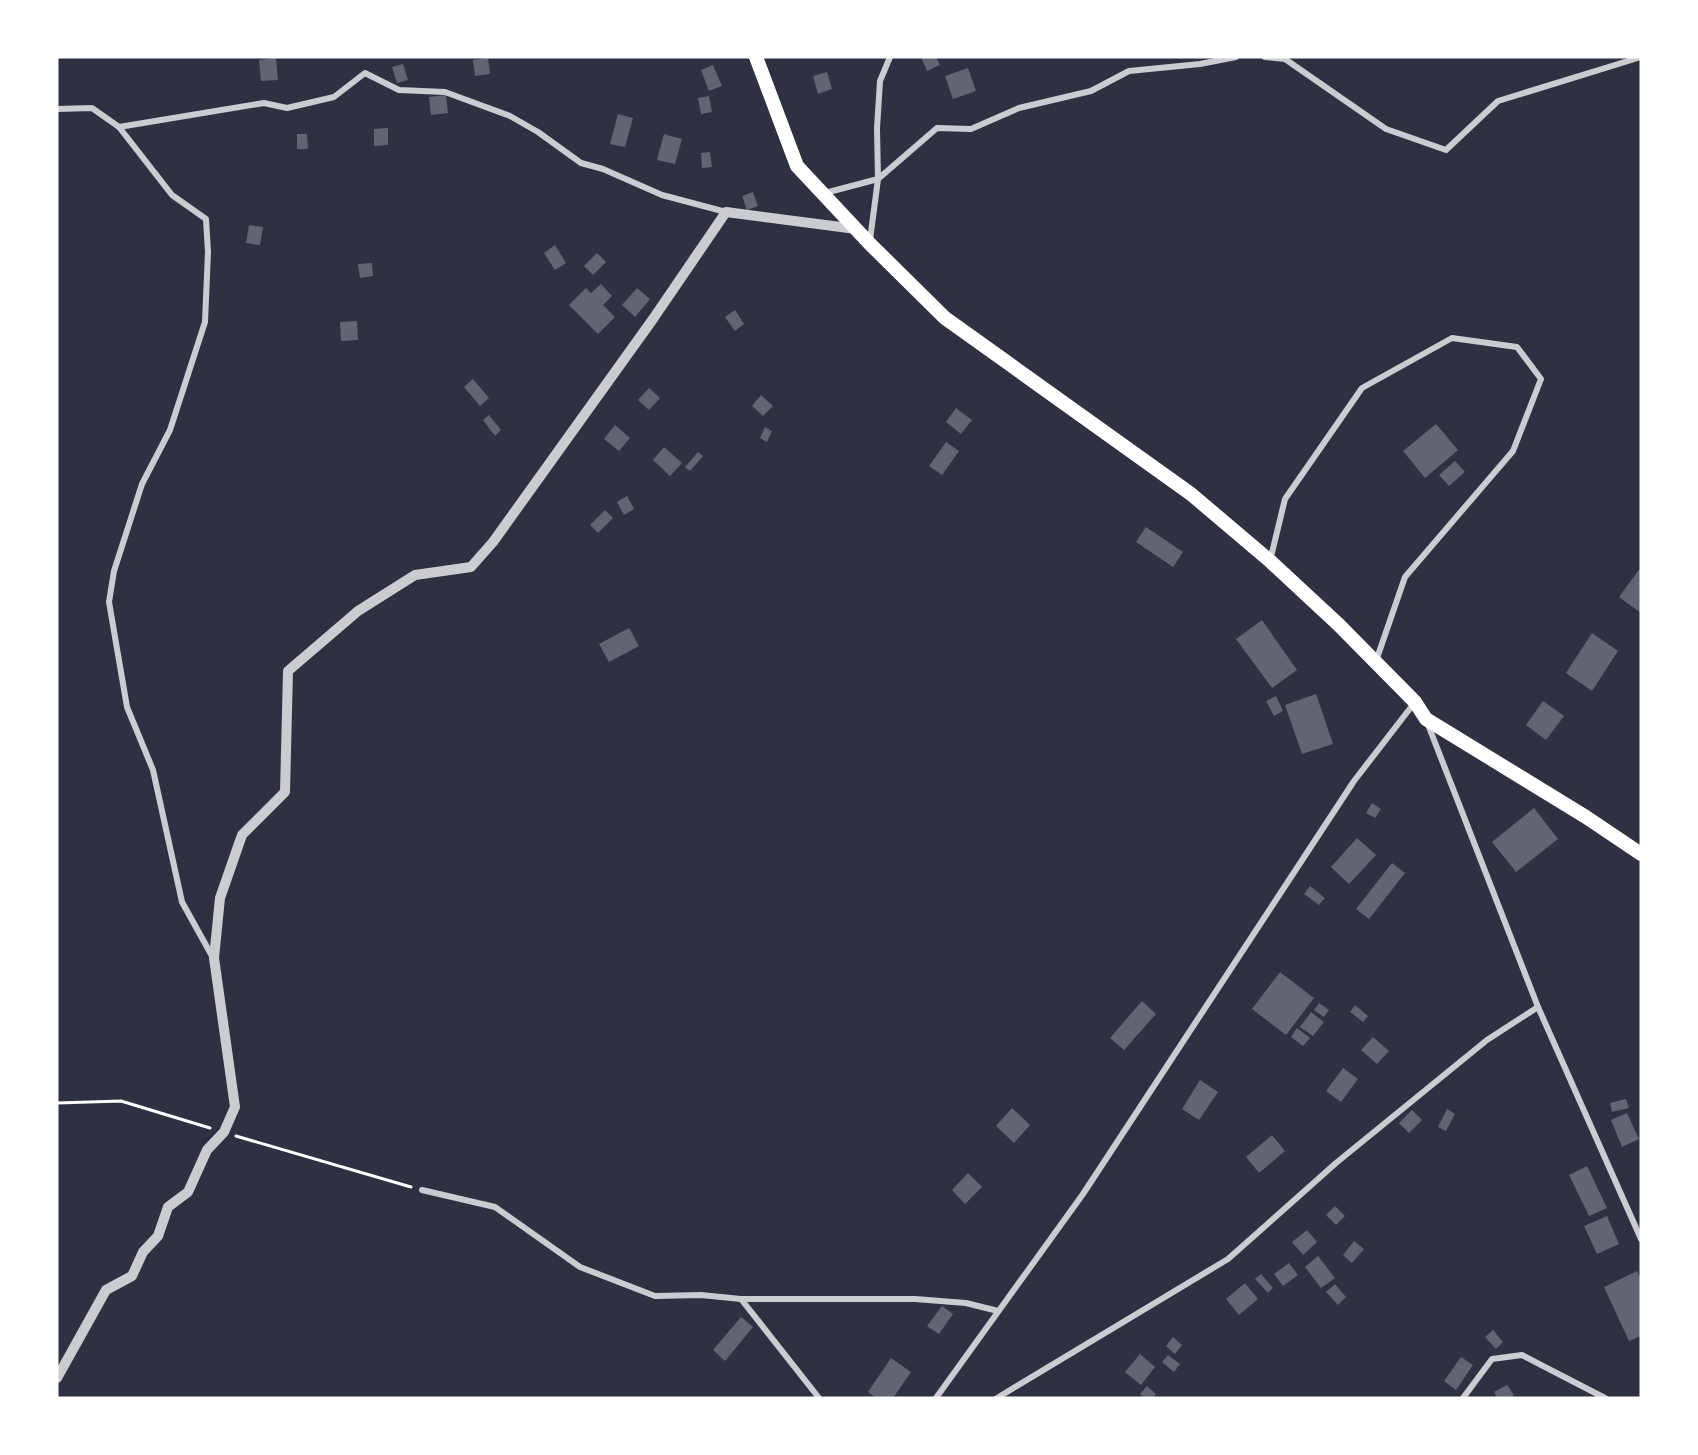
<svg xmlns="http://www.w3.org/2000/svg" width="1698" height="1455" font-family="'PT Sans',sans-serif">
<rect width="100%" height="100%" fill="#2d3142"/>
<!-- building -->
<g fill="#626471">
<polygon points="921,57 936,57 940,65 927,71"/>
<polygon points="276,58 278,80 261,81 259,60"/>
<polygon points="488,58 490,74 475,76 473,60"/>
<polygon points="403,64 408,80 397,83 392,67"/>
<polygon points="713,65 722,86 709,91 701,70"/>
<polygon points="968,68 976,91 953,99 945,76"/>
<polygon points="827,72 832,89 818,94 813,76"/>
<polygon points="446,95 448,113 431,115 429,97"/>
<polygon points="709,96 712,112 701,114 698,98"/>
<polygon points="618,114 633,118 625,147 610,144"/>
<polygon points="388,128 388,145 374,146 374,129"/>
<polygon points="297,134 307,134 308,149 297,149"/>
<polygon points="664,134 682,139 675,164 657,160"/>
<polygon points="710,152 712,167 702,168 701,153"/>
<polygon points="753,192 758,206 747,210 742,196"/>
<polygon points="249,225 263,227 260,245 246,243"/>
<polygon points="555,245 566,263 555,270 544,253"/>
<polygon points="597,253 606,262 593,275 584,266"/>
<polygon points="372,263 373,276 360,278 358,264"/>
<polygon points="601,284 612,296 603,305 615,317 598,334 569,305 586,288 591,293"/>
<polygon points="637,288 650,299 635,317 622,305"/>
<polygon points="735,310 744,324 735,331 725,317"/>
<polygon points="357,321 358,340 341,341 340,322"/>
<polygon points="473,379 489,398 480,406 464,387"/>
<polygon points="649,388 660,398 649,410 638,400"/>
<polygon points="761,395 773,406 763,416 752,406"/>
<polygon points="956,408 972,420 961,434 946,422"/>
<polygon points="489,415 501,430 495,436 483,420"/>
<polygon points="1436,424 1458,450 1425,478 1403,451"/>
<polygon points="615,425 630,438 619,451 604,439"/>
<polygon points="765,427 772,431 767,442 760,438"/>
<polygon points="946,442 959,451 942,475 929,466"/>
<polygon points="664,447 682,463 670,476 653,460"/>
<polygon points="698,452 703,456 690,471 685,467"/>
<polygon points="1455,461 1465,472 1449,486 1439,475"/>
<polygon points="627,496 634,509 624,515 617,502"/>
<polygon points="605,510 613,518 598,533 590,525"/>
<polygon points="1146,527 1183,552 1173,567 1136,542"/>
<polygon points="1641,567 1641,613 1619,597"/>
<polygon points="1262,620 1297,670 1272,688 1236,639"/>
<polygon points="629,628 639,646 609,662 599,644"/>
<polygon points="1592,633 1618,651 1592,691 1566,673"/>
<polygon points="1316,694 1333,744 1302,754 1285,705"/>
<polygon points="1276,696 1283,711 1274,716 1266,701"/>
<polygon points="1543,701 1564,716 1546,740 1526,725"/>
<polygon points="1372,803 1381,809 1375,818 1366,813"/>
<polygon points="1534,808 1558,839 1516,872 1492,842"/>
<polygon points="1357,838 1376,855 1349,884 1331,867"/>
<polygon points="1392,863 1405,873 1369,919 1356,909"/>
<polygon points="1310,886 1325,898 1319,905 1304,894"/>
<polygon points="1280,972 1314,998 1286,1035 1252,1009"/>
<polygon points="1142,1001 1156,1014 1124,1050 1110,1038"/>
<polygon points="1319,1003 1329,1010 1324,1017 1314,1010"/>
<polygon points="1355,1005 1368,1016 1363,1022 1350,1012"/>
<polygon points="1311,1012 1324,1022 1313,1036 1300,1027"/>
<polygon points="1297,1028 1310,1038 1303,1046 1291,1037"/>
<polygon points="1373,1037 1389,1051 1377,1064 1361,1050"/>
<polygon points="1343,1068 1358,1079 1341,1102 1326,1091"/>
<polygon points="1200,1080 1218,1092 1199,1120 1182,1109"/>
<polygon points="1626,1099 1629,1108 1612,1112 1610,1103"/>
<polygon points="1012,1108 1030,1125 1014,1143 996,1126"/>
<polygon points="1447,1109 1455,1114 1446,1131 1438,1127"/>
<polygon points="1412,1110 1422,1120 1409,1133 1399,1123"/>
<polygon points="1627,1113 1639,1139 1622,1147 1611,1120"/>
<polygon points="1272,1135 1285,1151 1259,1173 1246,1157"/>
<polygon points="1587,1166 1607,1208 1589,1216 1569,1175"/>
<polygon points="968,1173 982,1187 965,1204 952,1190"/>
<polygon points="1335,1206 1345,1216 1336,1225 1326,1215"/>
<polygon points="1607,1216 1619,1244 1597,1254 1584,1226"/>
<polygon points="1307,1230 1317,1242 1303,1255 1292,1242"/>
<polygon points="1354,1241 1364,1249 1352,1263 1343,1255"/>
<polygon points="1318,1256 1335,1278 1321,1288 1305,1267"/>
<polygon points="1289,1263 1298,1275 1283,1286 1274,1274"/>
<polygon points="1637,1271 1641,1279 1641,1336 1629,1341 1604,1287"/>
<polygon points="1261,1274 1273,1288 1268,1293 1255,1279"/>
<polygon points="1245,1283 1258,1299 1239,1315 1226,1299"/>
<polygon points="1335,1284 1346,1297 1338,1305 1326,1292"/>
<polygon points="942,1306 953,1314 939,1334 927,1326"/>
<polygon points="741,1317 753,1327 725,1361 713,1350"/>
<polygon points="1493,1330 1503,1342 1496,1349 1485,1337"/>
<polygon points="1173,1337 1182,1345 1175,1354 1166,1346"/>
<polygon points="1140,1354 1155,1367 1141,1385 1125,1372"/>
<polygon points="1168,1355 1180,1364 1174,1372 1162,1362"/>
<polygon points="1461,1357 1473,1365 1456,1390 1444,1381"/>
<polygon points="891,1358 911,1372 893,1398 876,1398 868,1392"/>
<polygon points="1507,1385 1514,1395 1509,1398 1497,1398 1494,1392"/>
<polygon points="1147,1386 1156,1394 1153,1398 1145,1398 1140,1394"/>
</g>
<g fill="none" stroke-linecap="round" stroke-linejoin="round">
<!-- path -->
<g stroke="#fff" stroke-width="3">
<polyline points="57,1103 121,1101 210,1128"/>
<polyline points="236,1136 411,1187"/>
</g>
<!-- minor -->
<g stroke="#caccd0" stroke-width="6">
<polyline points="1265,57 1285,59 1386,129 1446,150 1498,101 1641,57"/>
<polyline points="57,109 92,108 119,127 264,103 287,108 334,97 365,73 399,90 445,92 510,116 538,132 581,163 603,169 662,195 726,212"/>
<polyline points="119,127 172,195 206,219 208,252 205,322 170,430 142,484 114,571 109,602 127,707 153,770 182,902 212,956"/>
<polyline points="825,193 878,179 877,128 880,81 890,57"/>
<polyline points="870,240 878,179 937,128 971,129 1019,108 1091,91 1129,71 1200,64 1236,57"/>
<polyline points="1270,561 1285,499 1362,388 1452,338 1517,347 1541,379 1513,451 1405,577 1376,661"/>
<polyline points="1427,722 1538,1007 1641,1239"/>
<polyline points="422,1190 495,1207 580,1267 655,1296 701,1295 741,1299 819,1398"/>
<polyline points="741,1299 915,1299 966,1303 998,1311"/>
<polyline points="936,1398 1083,1194 1354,781 1415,702"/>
<polyline points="997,1398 1228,1259 1336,1163 1487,1040 1538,1007"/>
<polyline points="1463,1398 1492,1359 1522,1355 1605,1398"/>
</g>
<!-- tertiary -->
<polyline stroke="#caccd0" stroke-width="10" points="57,1378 106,1290 132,1276 143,1252 158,1236 168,1207 188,1192 207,1150 224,1132 235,1107 214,958 220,898 242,835 285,792 288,671 358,611 415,575 471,567 493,542 653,319 726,212 856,229"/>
<!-- primary -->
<polyline stroke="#fff" stroke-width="14" points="756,57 797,166 870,244 945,318 1191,494 1270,561 1339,625 1415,702 1426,719 1586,817 1641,854"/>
</g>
<!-- border -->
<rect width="1698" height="1455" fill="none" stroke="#ffffff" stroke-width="117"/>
</svg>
